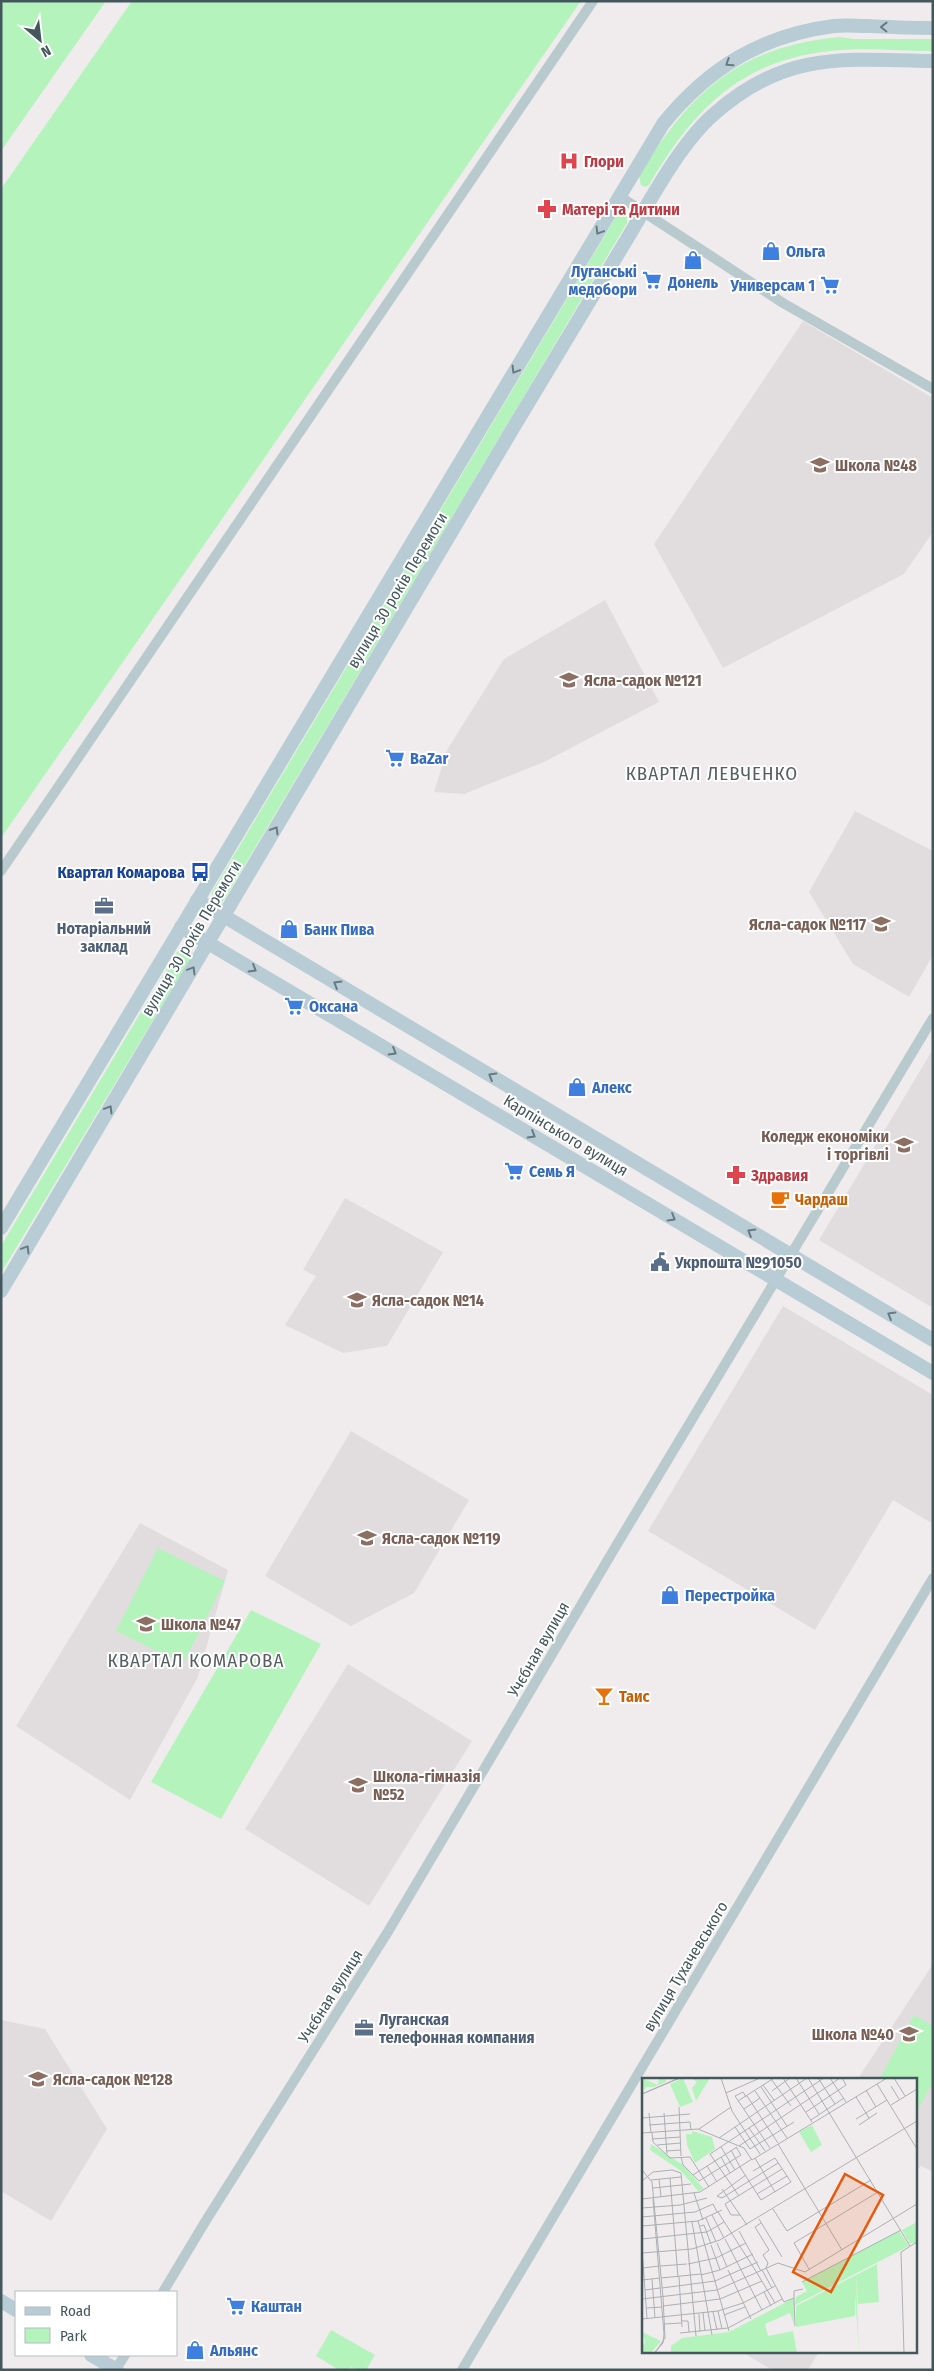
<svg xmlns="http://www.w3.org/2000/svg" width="934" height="2371" font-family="'Fira Sans Condensed',sans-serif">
<rect width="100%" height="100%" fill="#f0eced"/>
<!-- education -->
<g fill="#e1dddf">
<polygon points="803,321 933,398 933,532 904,574 723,668 654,544"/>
<polygon points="605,600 659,702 544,762 464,794 434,792 447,750 504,659"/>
<polygon points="855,811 933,851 933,955 909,997 853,964 809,892"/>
<polygon points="933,1049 933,1308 819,1240"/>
<polygon points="345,1198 443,1252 387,1346 343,1353 285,1325 316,1276 303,1270"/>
<polygon points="783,1306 933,1395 933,1524 893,1500 815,1630 648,1531"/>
<polygon points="351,1431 469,1500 414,1593 351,1626 265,1576"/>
<polygon points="140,1523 228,1570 198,1677 130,1800 16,1726"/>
<polygon points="348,1664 472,1741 369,1906 245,1829"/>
<polygon points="933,1964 933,2172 921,2166 915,2172 915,2080 857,2080"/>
<polygon points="1,2020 45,2029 107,2129 51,2221 1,2191"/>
<polygon points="742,2352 819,2352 808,2370 772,2370"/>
</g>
<!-- green -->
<g fill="#b4f4bc">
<polygon points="1,1 106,1 1,151"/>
<polygon points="132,1 581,1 1,838 1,189"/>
<path d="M 839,37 L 854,39 L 933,39 L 933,51 C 899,51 864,47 830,51 C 739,61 693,110 649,185 L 645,187 L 641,185 L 639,176 C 690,92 738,47 839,37 Z"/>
<polygon points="620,212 627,215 627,223 224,900 221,904 212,902 212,892 617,215"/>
<polygon points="184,946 191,950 193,954 1,1273 1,1246 180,947"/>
<polygon points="158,1548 225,1581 183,1664 116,1631"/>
<polygon points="251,1610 321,1644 221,1819 151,1782"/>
<polygon points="914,2015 933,2026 933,2082 915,2115 915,2080 879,2080"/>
<polygon points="331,2330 375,2355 366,2370 356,2370 351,2367 350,2370 339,2370 316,2356"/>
</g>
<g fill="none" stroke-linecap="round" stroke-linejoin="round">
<!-- street -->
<g stroke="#b9cace" stroke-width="10">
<polyline points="619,196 783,303 933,389"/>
<polyline points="1,871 593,1"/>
<polyline points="163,2292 205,2222 389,1930 616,1546 933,1018"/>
<polyline points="116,2369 125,2355"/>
<polyline points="462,2370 933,1578"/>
</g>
<!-- secondary -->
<g stroke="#b7ccd4" stroke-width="14">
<polyline points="197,900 933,1340"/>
<polyline points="181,927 933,1373"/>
<path d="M 1,1228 L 663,124 C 708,68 762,35 834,26 C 845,25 857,26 868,26 C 890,27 911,28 933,28"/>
<path d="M 1,1291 C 171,1006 339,720 509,435 C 549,368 590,301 630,234 C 652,197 681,143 713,115 C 784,51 844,59 933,61"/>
<polyline points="1,2301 16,2310"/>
<polyline points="91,2355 117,2370"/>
</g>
</g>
<!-- one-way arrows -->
<defs><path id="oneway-chevron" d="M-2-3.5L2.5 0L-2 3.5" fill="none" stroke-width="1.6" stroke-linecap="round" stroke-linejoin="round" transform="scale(1.25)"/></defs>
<g stroke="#667a80">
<use href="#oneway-chevron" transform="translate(884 27) rotate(-179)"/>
<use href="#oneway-chevron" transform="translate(729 63) rotate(147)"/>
<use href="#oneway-chevron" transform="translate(599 231) rotate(121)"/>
<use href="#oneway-chevron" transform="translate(515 370) rotate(121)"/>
<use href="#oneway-chevron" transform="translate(275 830) rotate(-59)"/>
<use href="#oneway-chevron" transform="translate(253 969) rotate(31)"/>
<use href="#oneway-chevron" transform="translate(192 970) rotate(-59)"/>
<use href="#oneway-chevron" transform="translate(337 984) rotate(-149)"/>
<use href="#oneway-chevron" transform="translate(393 1052) rotate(31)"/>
<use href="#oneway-chevron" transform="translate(492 1076) rotate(-149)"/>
<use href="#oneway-chevron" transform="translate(109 1109) rotate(-59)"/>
<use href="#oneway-chevron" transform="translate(532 1135) rotate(31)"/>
<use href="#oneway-chevron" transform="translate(672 1218) rotate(31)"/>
<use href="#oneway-chevron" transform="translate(751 1232) rotate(-149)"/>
<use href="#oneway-chevron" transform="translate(26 1249) rotate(-59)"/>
<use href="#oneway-chevron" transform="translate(891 1315) rotate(-149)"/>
</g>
<!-- icons -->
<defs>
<g id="hospital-bare" transform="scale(1.5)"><path d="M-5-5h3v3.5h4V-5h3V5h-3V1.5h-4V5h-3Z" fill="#e0444e" stroke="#fff" stroke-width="2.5" paint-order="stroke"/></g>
<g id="pharmacy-bare" transform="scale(1.5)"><path d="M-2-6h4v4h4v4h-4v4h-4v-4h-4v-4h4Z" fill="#e0444e" stroke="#fff" stroke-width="2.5" paint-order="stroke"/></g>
<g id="shop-bare" transform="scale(1.5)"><path d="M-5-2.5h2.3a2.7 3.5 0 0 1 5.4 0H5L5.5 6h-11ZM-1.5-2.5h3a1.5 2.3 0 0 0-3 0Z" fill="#3f7fe0" stroke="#fff" stroke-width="2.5" paint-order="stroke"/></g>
<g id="supermarket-bare" transform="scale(1.5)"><path d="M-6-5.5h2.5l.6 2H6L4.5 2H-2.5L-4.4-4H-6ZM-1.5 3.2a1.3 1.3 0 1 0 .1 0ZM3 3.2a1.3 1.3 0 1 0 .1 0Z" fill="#3f7fe0" stroke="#fff" stroke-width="2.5" paint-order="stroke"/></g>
<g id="school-bare" transform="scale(1.5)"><path d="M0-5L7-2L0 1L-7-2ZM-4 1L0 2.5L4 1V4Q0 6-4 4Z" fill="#8d6e63" stroke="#fff" stroke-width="2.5" paint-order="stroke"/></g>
<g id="bus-bare" transform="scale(1.5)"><path d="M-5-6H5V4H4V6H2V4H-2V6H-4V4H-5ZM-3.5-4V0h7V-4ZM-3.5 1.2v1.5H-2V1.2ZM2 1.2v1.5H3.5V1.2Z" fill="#1a4fb4" stroke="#fff" stroke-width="2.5" paint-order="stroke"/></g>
<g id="office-bare" transform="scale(1.5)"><path d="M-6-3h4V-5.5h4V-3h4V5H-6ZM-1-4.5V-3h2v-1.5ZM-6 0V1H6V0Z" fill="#5c6f8a" stroke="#fff" stroke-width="2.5" paint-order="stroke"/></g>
<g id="university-bare" transform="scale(1.5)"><path d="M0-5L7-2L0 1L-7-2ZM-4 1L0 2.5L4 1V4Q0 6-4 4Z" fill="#8d6e63" stroke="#fff" stroke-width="2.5" paint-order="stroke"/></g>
<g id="cafe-bare" transform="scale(1.5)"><path d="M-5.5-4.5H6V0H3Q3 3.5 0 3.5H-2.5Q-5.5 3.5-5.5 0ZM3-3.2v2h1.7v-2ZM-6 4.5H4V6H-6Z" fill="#e8710a" stroke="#fff" stroke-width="2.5" paint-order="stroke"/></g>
<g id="civic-bare" transform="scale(1.5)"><path d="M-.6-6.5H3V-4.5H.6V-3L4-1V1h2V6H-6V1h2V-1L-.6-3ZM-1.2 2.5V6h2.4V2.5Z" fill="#5c6f8a" stroke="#fff" stroke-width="2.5" paint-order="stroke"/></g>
<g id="bar-bare" transform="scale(1.5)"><path d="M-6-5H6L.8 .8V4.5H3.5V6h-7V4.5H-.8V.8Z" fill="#e8710a" stroke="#fff" stroke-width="2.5" paint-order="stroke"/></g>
</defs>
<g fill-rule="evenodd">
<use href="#hospital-bare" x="569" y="161"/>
<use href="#pharmacy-bare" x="547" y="209"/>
<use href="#shop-bare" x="771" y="251"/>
<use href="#shop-bare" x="693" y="260"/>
<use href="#supermarket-bare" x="652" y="280"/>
<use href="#supermarket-bare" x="830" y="285"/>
<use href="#school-bare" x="820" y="465"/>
<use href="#school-bare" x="569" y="680"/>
<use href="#supermarket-bare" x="395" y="758"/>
<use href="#bus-bare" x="200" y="872"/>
<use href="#office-bare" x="104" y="906"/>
<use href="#school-bare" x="881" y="924"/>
<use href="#shop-bare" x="289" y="929"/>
<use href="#supermarket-bare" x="294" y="1006"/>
<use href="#shop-bare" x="577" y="1087"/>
<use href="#university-bare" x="904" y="1145"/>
<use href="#supermarket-bare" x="514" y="1171"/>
<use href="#pharmacy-bare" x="736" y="1175"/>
<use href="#cafe-bare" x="780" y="1199"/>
<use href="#civic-bare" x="660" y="1262"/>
<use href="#school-bare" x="357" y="1300"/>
<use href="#school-bare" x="367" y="1538"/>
<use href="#shop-bare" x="670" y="1595"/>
<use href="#school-bare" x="146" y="1624"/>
<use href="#bar-bare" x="604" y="1696"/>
<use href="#school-bare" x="358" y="1785"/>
<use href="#office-bare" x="364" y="2028"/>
<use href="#school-bare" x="909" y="2034"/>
<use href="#school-bare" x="38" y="2079"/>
<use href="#supermarket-bare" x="236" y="2306"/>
<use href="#shop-bare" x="195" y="2350"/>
</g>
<g text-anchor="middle" stroke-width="4" stroke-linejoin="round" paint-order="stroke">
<!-- health labels -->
<g font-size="16" font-weight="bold" fill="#be3a42" stroke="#fff" text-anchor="start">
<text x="584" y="167">Глори</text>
<text x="562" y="215">Матері та Дитини</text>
<text x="751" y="1181">Здравия</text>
</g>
<!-- shop labels -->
<g font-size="16" font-weight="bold" fill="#366cbe" stroke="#fff" text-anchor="start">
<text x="786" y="257">Ольга</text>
<text x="637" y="277" text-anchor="end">Луганські<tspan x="637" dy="18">медобори</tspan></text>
<text x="693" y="288" text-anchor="middle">Донель</text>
<text x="815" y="291" text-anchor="end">Универсам 1</text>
<text x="410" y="764">BaZar</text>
<text x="304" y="935">Банк Пива</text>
<text x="309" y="1012">Оксана</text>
<text x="592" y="1093">Алекс</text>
<text x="529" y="1177">Семь Я</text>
<text x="685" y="1601">Перестройка</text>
<text x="251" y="2312">Каштан</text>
<text x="210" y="2356">Альянс</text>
</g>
<!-- education labels -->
<g font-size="16" font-weight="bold" fill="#785e54" stroke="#fff" text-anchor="start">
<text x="835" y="471">Школа №48</text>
<text x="584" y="686">Ясла-садок №121</text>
<text x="866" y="930" text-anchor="end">Ясла-садок №117</text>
<text x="889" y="1142" text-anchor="end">Коледж економіки<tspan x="889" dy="18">і торгівлі</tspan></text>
<text x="372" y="1306">Ясла-садок №14</text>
<text x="382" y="1544">Ясла-садок №119</text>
<text x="161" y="1630">Школа №47</text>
<text x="373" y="1782">Школа-гімназія<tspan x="373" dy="18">№52</tspan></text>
<text x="894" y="2040" text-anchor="end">Школа №40</text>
<text x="53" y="2085">Ясла-садок №128</text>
</g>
<!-- street labels -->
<g font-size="16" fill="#43575c" stroke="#fff">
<text transform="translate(397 590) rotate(-59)" y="6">вулиця 30 років Перемоги</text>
<text transform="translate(191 938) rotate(-59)" y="6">вулиця 30 років Перемоги</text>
<text transform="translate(566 1135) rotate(31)" y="6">Карпінського вулиця</text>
<text transform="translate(538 1649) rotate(-60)" y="6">Учєбная вулиця</text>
<text transform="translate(685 1966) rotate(-59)" y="6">вулиця Тухачевського</text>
<text transform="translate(330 1996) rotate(-58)" y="6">Учєбная вулиця</text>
</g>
<!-- transit labels -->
<g font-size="16" font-weight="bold" fill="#164399" stroke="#fff" text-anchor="end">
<text x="185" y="878">Квартал Комарова</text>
</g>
<!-- service labels -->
<g font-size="16" font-weight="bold" fill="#4e5e75" stroke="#fff" text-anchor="start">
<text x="104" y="934" text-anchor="middle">Нотаріальний<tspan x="104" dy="18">заклад</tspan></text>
<text x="675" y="1268">Укрпошта №91050</text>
<text x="379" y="2025">Луганская<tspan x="379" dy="18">телефонная компания</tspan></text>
</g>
<!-- food labels -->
<g font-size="16" font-weight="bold" fill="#c56008" stroke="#fff" text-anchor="start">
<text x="795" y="1205">Чардаш</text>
<text x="619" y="1702">Таис</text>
</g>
<!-- quarter labels -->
<g font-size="19" letter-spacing="1" fill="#585f62" stroke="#fff">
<text x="712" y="780">КВАРТАЛ ЛЕВЧЕНКО</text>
<text x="196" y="1667">КВАРТАЛ КОМАРОВА</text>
</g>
</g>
<!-- overview -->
<g transform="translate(642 2078)">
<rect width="275" height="275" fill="#f0eced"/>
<path d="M 0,0 L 16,7 L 17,0 L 24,0 L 24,4 L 12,9 L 4,9 L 2,13 ZM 41,0 L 51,24 L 38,29 L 28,6 ZM 49,0 L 68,0 L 54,23 L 50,10 L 55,4 ZM 170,47 L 180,67 L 169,74 L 157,54 ZM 50,53 L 70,59 L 73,71 L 53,85 L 45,67 L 44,56 L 50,56 ZM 9,66 L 41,87 L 62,111 L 56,113 L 39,93 L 8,72 ZM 275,144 L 275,164 L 268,166 L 260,152 ZM 257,153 L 267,168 L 153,227 L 154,219 L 165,213 L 160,204 ZM 235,186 L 237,224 L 216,226 L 214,197 ZM 214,197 L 217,275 L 213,216 L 213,238 L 154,249 L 154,228 ZM 152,220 L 152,247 L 148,235 L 123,246 L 126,258 L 151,253 L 155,275 L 29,275 L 29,268 L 40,260 L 87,254 ZM 0,254 L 19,263 L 9,275 L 0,275 L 0,266 L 4,265 L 0,263 L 3,264 Z" fill="#b4f4bc"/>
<path fill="none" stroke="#abb0b3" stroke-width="1" d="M 79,0 L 90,33 L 118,76M 141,0 L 170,44M 154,0 L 177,36M 166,0 L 268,168M 176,0 L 193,26M 188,0 L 204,24M 252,0 L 263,18M 129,1 L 149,28M 235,6 L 275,71M 121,7 L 132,22M 249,8 L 257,21M 119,9 L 145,48M 224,12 L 234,29M 113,13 L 145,60M 130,13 L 148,0M 84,15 L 118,0M 0,16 L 37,0M 0,16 L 38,0M 105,18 L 136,65M 104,19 L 101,14 L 93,18 L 128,70M 214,19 L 227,40M 96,23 L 132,0M 249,27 L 275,11M 37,29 L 39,78M 102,31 L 118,20M 164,34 L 204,7 L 200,0M 7,35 L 9,55M 22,35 L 25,76M 0,40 L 48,36M 214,41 L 245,22M 169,42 L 202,20M 7,47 L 48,44 L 49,52M 217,47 L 235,35M 93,49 L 108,71 L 152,44M 107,50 L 123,73M 57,51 L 89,29M 0,55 L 56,51 L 102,70 L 110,82 L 245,0M 10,55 L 11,64 L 28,80 L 48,79 L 67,109M 77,60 L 165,0M 10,61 L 38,59M 136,66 L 200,172M 15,67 L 39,65M 97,68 L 198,0M 79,69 L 93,92M 89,72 L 98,89M 24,73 L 39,72M 39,79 L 41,87 L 57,103 L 99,77 L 94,69M 79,79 L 88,95M 113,80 L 133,114M 65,88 L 75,104M 98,89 L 119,122 L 149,104 L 133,80 L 111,93M 0,92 L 10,104 L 21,219 L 23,260 L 13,275M 51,97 L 95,69M 104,97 L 75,118 L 80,120 L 136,85M 28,100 L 36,199M 17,101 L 19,119M 9,102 L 39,99M 0,103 L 11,94 L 30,92 L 39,95 L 54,258M 11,110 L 49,106M 80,111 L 105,147M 52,115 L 61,142M 115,116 L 145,98M 97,118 L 68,76 L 182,0M 0,121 L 58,114 L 110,81M 11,121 L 22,256 L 21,265 L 12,275M 0,130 L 38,127 L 65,120M 131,131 L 145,153 L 229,102M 76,134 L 115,195M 70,137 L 82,160M 98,137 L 89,137 L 83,126 L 140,91M 0,139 L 53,134 L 71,126 L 75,134M 64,140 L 74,164M 117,141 L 140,179M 56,143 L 87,253M 50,144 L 70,257M 119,145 L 113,149 L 127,172 L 121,177 L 126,185 L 124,190M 0,148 L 56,143 L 80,132M 58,148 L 62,147 L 69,166M 97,153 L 119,193M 0,161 L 65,154 L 82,144M 83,161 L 120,232M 75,165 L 85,189M 69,167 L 78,192M 0,171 L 5,240M 0,175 L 50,171 L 78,162 L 275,43M 46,186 L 74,180 L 104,165M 18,188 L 45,186M 1,190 L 17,188M 124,190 L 142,224 L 152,220 L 152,213 L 161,211M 167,191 L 152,165 L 236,114M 86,192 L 109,241M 120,192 L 130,210M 115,195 L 133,225M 59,197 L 78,192 L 111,176M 37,199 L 40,249M 19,200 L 59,196M 10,201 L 13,240M 0,202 L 18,200M 160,204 L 259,152M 20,210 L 73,203 L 116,184M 3,212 L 18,210M 122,214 L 129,228M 152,220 L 153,248M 0,221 L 75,212 L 136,185 L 163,194 L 275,126M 21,228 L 78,221 L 120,203M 5,230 L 20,229M 76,233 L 80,251M 71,234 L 75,252M 61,235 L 63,253M 57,236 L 58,254M 82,237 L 103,229M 0,241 L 76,233 L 101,225 L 133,208M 39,243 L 46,243 L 47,254M 22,246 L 39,245M 38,255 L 86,250 L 140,221M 262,275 L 259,174 L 275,164"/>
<path fill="#e8590c" fill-opacity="0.15" stroke="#e8590c" stroke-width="2.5" d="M 203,96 L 241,117 L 189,214 L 151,194 Z"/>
<rect width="275" height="275" fill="none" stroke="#43575c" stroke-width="2.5"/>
</g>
<!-- border -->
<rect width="934" height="2371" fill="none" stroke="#43575c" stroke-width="5"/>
<!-- legend -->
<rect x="15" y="2291" width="162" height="65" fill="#ffffff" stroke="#b4bcbe"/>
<rect x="25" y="2307" width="25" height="8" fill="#b7ccd4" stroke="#b4bcbe"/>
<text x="60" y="2316" font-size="15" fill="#43575c">Road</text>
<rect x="25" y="2328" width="25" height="15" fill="#b4f4bc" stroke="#b4bcbe"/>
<text x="60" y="2341" font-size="15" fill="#43575c">Park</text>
<!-- north arrow -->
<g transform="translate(40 40) rotate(152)" stroke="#ffffff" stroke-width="4" paint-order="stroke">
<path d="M0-4L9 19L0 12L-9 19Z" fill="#43575c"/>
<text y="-8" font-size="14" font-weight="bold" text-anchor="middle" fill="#43575c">N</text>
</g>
</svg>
